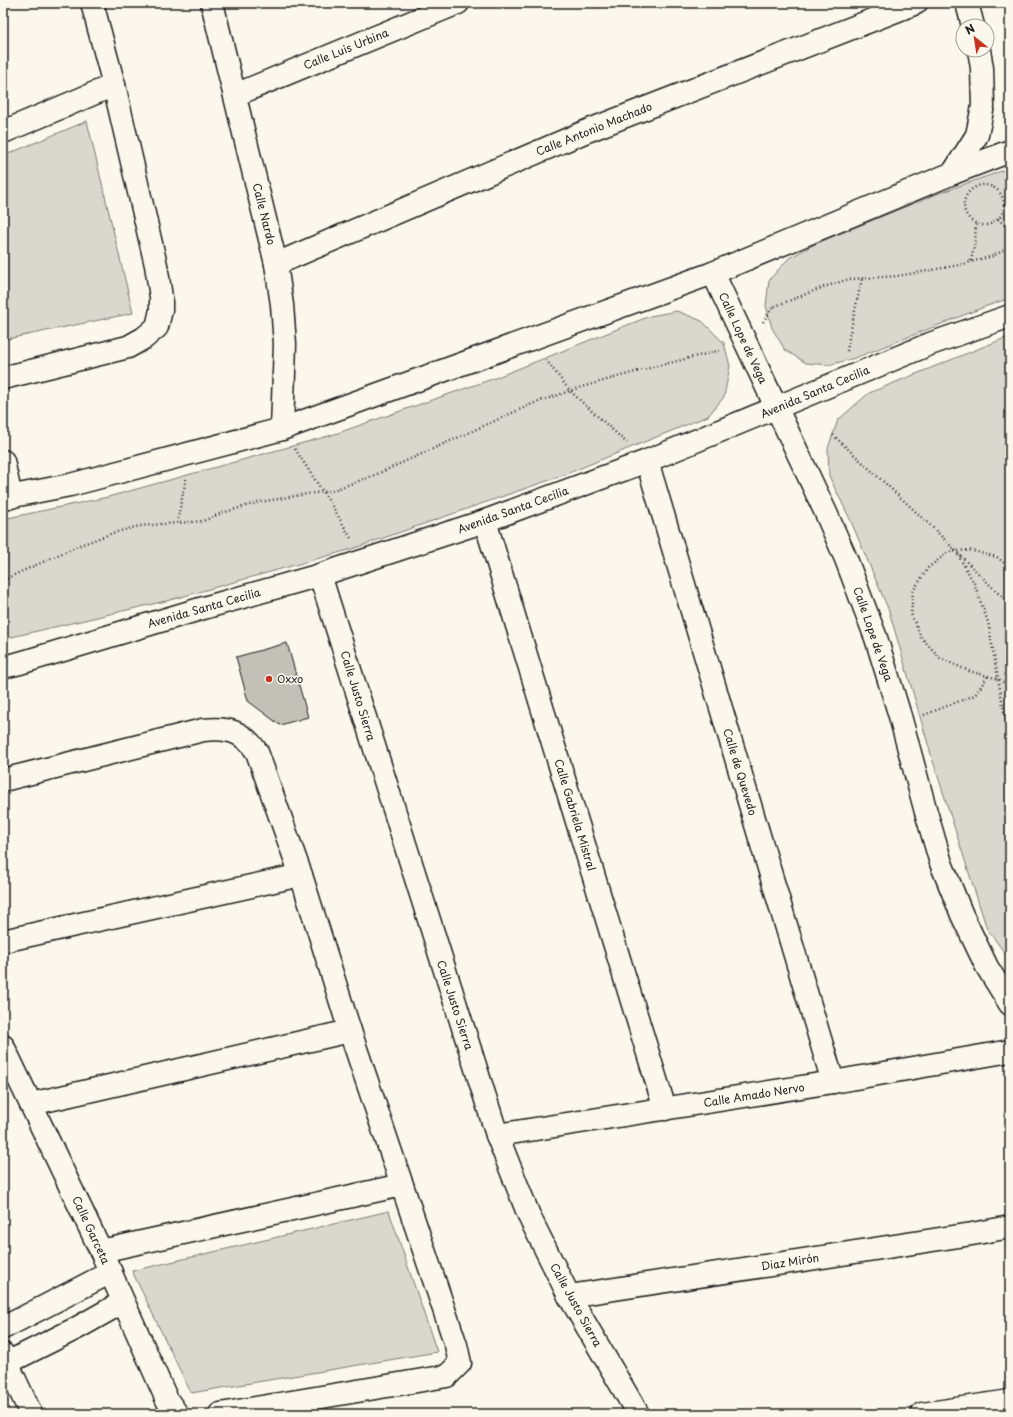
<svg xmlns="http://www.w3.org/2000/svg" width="1013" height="1417" font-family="'Playpen Sans',sans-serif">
<rect width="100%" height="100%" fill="#fbf7ec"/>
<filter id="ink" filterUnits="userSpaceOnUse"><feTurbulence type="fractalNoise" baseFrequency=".025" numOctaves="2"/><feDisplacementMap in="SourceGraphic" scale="8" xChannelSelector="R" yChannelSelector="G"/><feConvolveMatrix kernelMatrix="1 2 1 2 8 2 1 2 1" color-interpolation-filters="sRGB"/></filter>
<g filter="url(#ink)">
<!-- green -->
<g fill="#dad7ce" stroke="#7b7a75">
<polygon points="87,121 133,313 3,340 3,156"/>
<polygon points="1010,168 1010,298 987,306 855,358 829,365 806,363 785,350 772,328 766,306 769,280 789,258 817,243 934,195"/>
<polygon points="677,311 702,321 724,343 730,366 724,397 708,416 561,476 352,549 170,600 3,639 3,519 108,497 332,435 495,378 650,316"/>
<polygon points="1010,336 1010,960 987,929 933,761 889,611 850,519 829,476 828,448 838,420 869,393"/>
<polygon points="389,1211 437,1352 191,1393 132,1271"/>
</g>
<!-- building -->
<polygon fill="#c3c0b8" stroke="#1c1c1c" points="287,643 308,717 280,725 248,701 236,657"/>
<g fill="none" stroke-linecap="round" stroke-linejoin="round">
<!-- minor casing -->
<g stroke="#1c1c1c" stroke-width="25">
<g id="minor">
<polyline points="212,3 276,264 282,305 285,344 282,429"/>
<polyline points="967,3 973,26"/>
<polyline points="235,95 458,3"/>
<polyline points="3,132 114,85"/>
<polyline points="953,173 977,135 983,106 982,68 979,50"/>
<polyline points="276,264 587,131 916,3"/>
<polyline points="713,273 826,513 846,559 876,638 900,716 926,812 941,863 962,915 987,967 1010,1004"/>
<polyline points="3,378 128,347 144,338 157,327 161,310 161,297 156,265 114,85 92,3"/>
<polyline points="3,461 11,497"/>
<polyline points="647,461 833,1082"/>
<polyline points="3,498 70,485 282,429 713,273 953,173 1010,151"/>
<polyline points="485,521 665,1109"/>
<polyline points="320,575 497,1135 530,1218 569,1296 638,1414"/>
<polyline points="3,667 20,663 200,609 320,575 485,521 647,461 930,344 1010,316"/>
<path d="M 3,780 L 203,730 C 227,727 243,731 257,752 L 301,875 L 350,1031 L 456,1345 L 460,1363 L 447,1376 L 220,1414"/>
<polyline points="3,941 301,875"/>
<polyline points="3,1046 101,1251 167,1400 177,1414"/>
<polyline points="31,1104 350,1031"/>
<polyline points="497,1135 833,1082 1010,1051"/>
<polyline points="101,1251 402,1185"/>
<polyline points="569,1296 972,1234 1010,1227"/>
<polyline points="3,1328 111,1272"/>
<polyline points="3,1354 31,1414"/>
<polyline points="7,1363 77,1328 123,1302"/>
<polyline points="922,1414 1010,1401"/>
</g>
</g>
<!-- path -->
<g stroke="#1c1c1c" stroke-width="2.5" stroke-dasharray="1 3" stroke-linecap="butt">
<circle cx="984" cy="205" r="20"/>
<polyline points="998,219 1010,230"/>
<polyline points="971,261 975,242 976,223"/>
<polyline points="763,322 773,307 824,287 849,279 897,276 921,272 959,265 993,256 1010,247"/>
<polyline points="847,351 849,338 862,278"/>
<polyline points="546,360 570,391 627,443"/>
<polyline points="833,435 929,524 1010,605"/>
<polyline points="295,449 334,509 352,540"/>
<polyline points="177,523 186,479"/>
<polyline points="958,555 974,583 988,622 1010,745"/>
<polyline points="1010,568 997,557 969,550 948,552 928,568 913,591 911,614 921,637 940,658 969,671 999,679 1010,688"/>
<polyline points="3,580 80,545 113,533 139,526 203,521 222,513 260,502 307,494 331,491 375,475 532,404 578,388 653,367 722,350"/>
<polyline points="924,715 975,695 988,676"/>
</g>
<!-- minor -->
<use href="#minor" stroke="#fbf7ec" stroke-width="22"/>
</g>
</g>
<!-- markers -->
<circle fill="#c8321e" stroke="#fbf7ec" stroke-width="1.5" cx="269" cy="679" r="4"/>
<g text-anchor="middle" stroke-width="3" stroke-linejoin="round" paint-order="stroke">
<!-- street labels -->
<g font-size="11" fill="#1c1c1c" stroke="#fbf7ec">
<text transform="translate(346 49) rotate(-22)" y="4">Calle Luis Urbina</text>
<text transform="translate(594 129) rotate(-22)" y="4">Calle Antonio Machado</text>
<text transform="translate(264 214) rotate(76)" y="4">Calle Nardo</text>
<text transform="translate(743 338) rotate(65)" y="4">Calle Lope de Vega</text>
<text transform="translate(815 392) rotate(-23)" y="4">Avenida Santa Cecilia</text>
<text transform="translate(513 510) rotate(-20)" y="4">Avenida Santa Cecilia</text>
<text transform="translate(204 608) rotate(-16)" y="4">Avenida Santa Cecilia</text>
<text transform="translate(873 634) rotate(71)" y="4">Calle Lope de Vega</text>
<text transform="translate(358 696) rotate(73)" y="4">Calle Justo Sierra</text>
<text transform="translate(740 772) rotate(73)" y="4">Calle de Quevedo</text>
<text transform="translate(575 815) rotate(73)" y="4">Calle Gabriela Mistral</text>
<text transform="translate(455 1005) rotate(72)" y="4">Calle Justo Sierra</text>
<text transform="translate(754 1095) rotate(-9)" y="4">Calle Amado Nervo</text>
<text transform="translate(91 1230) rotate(65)" y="4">Calle Garceta</text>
<text transform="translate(790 1262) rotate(-9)" y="4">Diaz Mirón</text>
<text transform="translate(576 1305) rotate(61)" y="4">Calle Justo Sierra</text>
</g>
<!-- poi labels -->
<g font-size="11" fill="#1c1c1c" stroke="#fbf7ec" text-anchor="start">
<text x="277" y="683">Oxxo</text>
</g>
</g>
<!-- margin -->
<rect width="1013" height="1417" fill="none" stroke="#fbf7ec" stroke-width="16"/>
<rect x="8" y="8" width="997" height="1401" fill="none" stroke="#1c1c1c" stroke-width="1.5" filter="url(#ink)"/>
<!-- north arrow -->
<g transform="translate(975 38) rotate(330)"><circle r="19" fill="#fbf7ec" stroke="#a29f99"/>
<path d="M0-3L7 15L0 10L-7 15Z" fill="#c8321e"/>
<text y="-6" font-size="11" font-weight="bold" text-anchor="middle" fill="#1c1c1c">N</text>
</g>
</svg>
